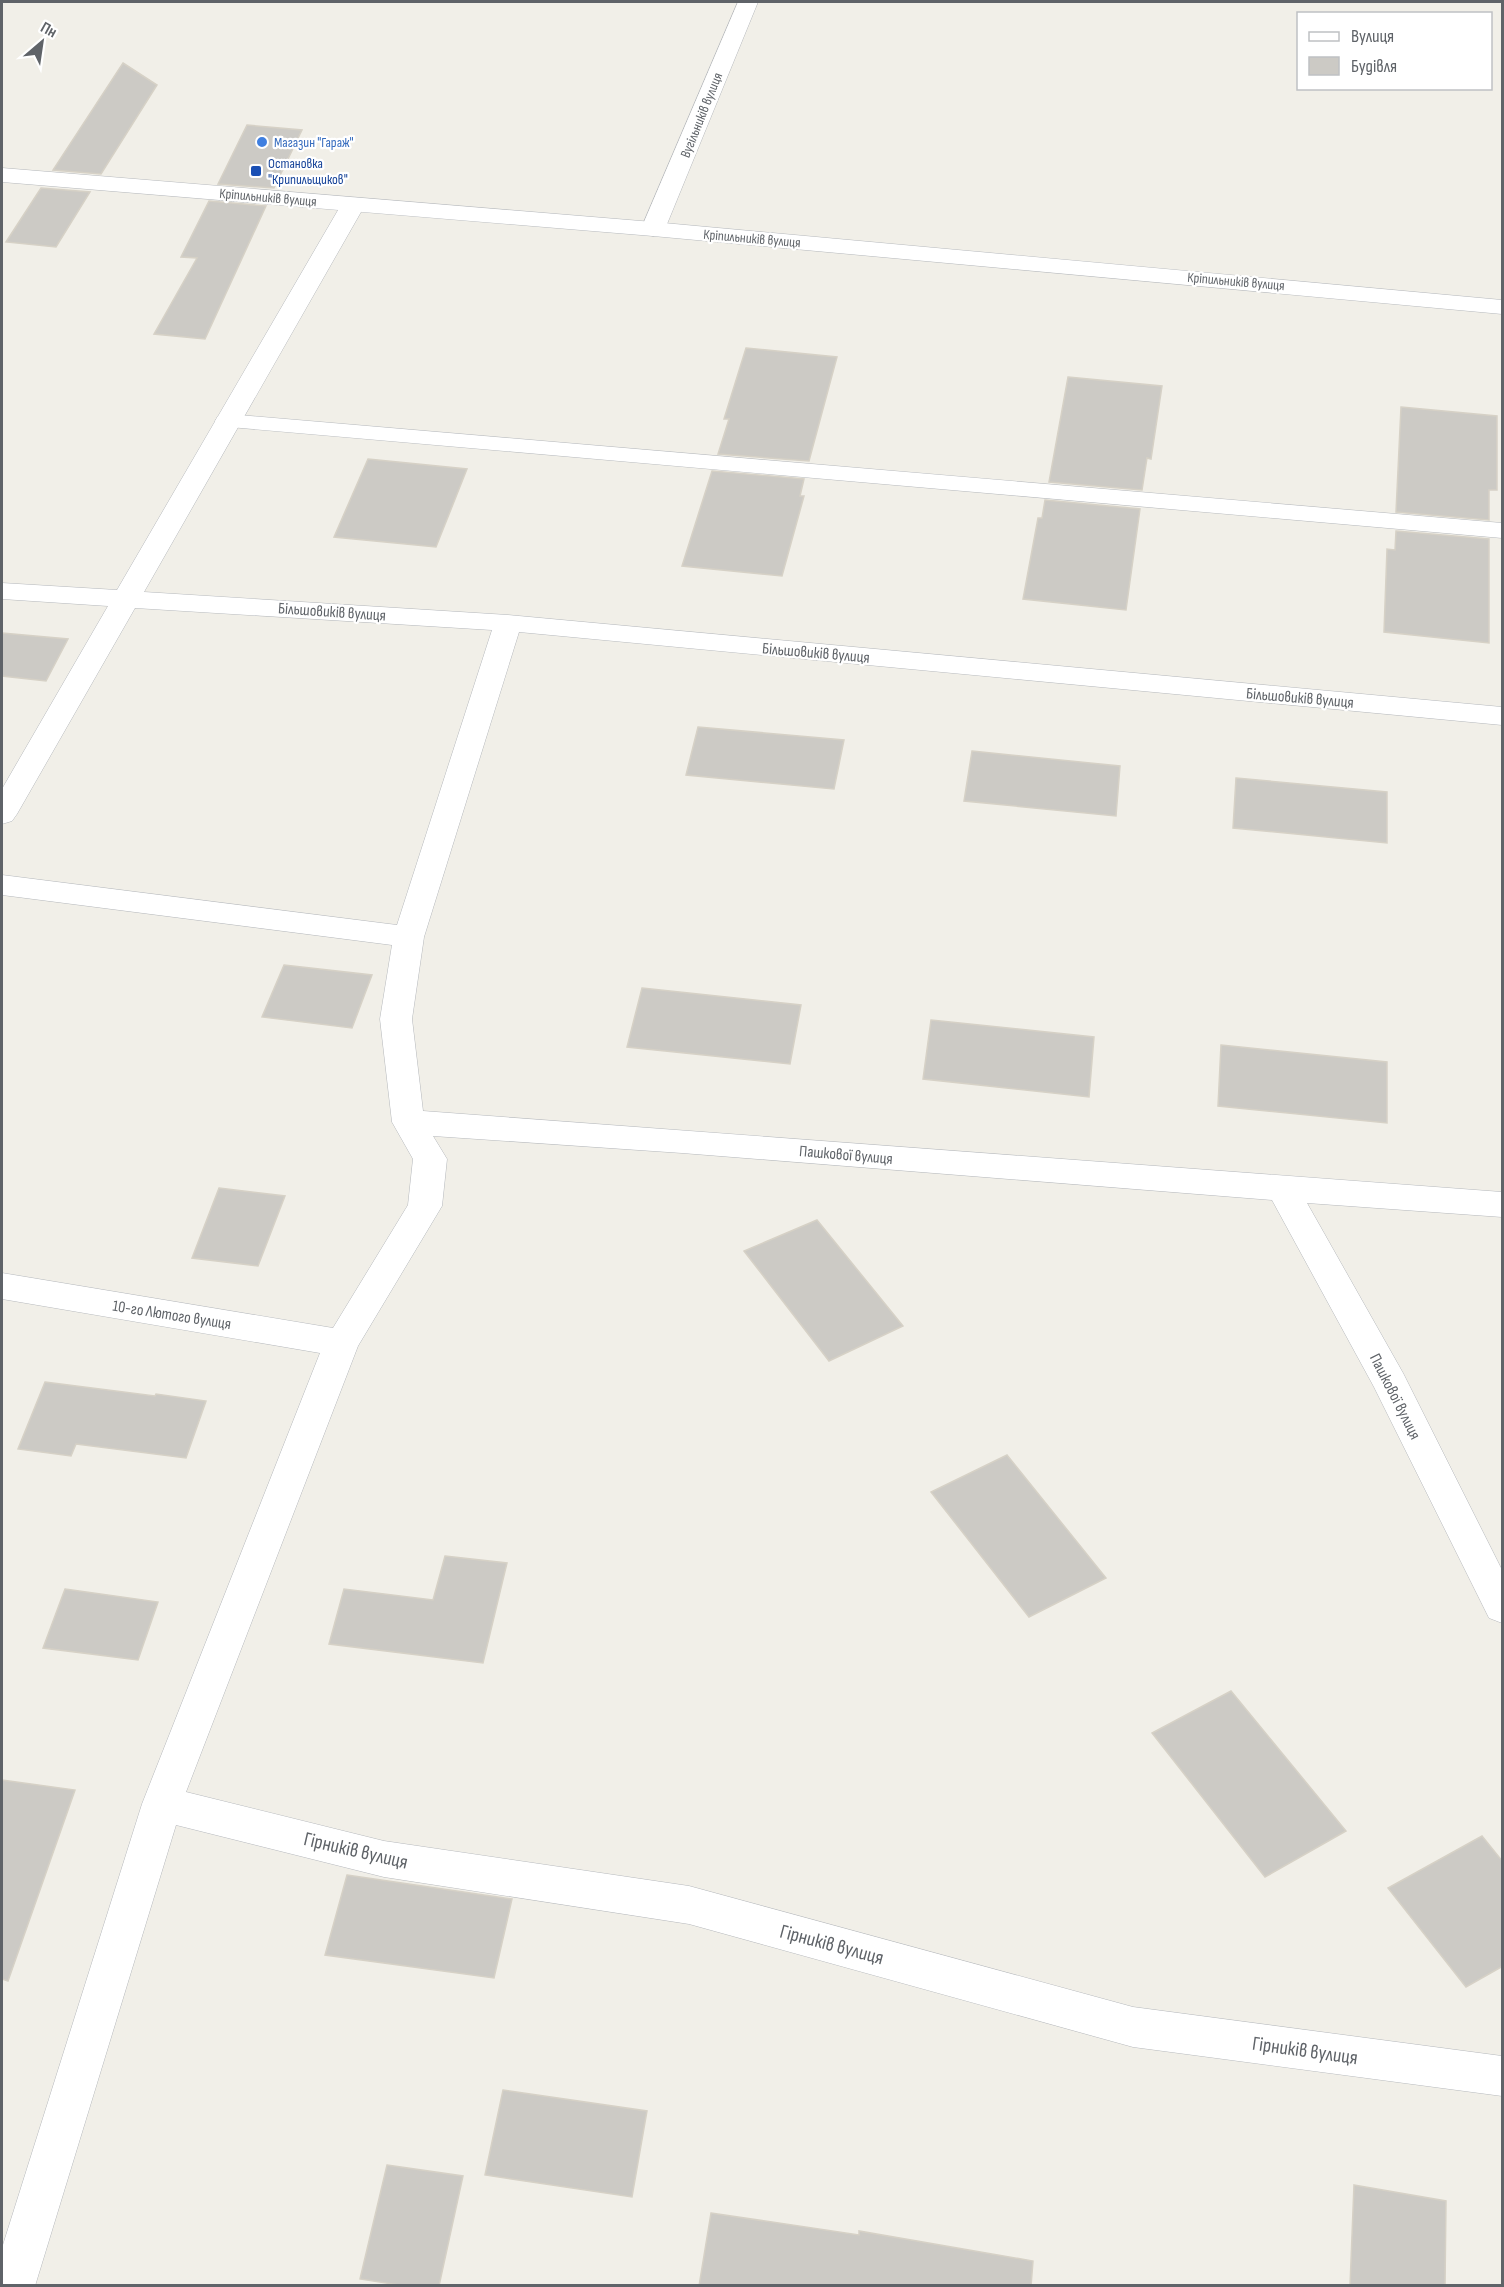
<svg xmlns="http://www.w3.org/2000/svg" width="1504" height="2287" font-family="'Sofia Sans Condensed',sans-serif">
<rect width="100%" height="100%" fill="#f1efe8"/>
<!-- building -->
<g fill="#cccac5" stroke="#d6d1c6" stroke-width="1.5">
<polygon points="123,63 157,85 101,174 53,170"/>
<polygon points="247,125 302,130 274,188 218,184"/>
<polygon points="41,188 90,192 56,247 6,242"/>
<polygon points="209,201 266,206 205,339 154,334 197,258 181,257"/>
<polygon points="746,348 837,357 809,461 718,454 729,419 724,419"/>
<polygon points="1068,377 1162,386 1151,459 1147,458 1142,490 1049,482"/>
<polygon points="1401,407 1497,416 1497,490 1489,490 1489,520 1396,512"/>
<polygon points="368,459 467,469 436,547 334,537"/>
<polygon points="712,471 804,479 800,496 804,496 782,576 682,566"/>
<polygon points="1045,500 1140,509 1126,610 1023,599 1038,518 1042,518"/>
<polygon points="1396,531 1489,539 1489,643 1384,632 1387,549 1395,550"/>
<polygon points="2,633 68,639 46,681 2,676"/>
<polygon points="698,727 844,740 834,789 686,775"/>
<polygon points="972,751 1120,766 1116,816 964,801"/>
<polygon points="1236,778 1387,792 1387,843 1233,828"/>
<polygon points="284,965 372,975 352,1028 262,1017"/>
<polygon points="642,988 801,1005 790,1064 627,1047"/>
<polygon points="931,1020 1094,1037 1089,1097 923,1079"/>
<polygon points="1221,1045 1387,1062 1387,1123 1218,1106"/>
<polygon points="219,1188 285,1196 258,1266 192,1258"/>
<polygon points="817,1220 903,1326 829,1361 744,1251"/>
<polygon points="45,1382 155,1396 156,1394 206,1401 186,1458 76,1444 71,1456 18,1449"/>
<polygon points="1007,1455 1106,1578 1029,1617 931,1492"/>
<polygon points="445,1556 507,1563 483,1663 329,1644 344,1589 433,1600"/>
<polygon points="65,1589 158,1602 138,1660 43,1648"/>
<polygon points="1231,1691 1346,1831 1265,1877 1152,1733"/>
<polygon points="2,1780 75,1790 8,1981 2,1979"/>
<polygon points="1482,1836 1503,1862 1503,1966 1466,1987 1388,1888"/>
<polygon points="347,1875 512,1899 494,1978 325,1955"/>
<polygon points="503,2090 647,2111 632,2197 485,2175"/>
<polygon points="387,2165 463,2176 439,2286 405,2286 360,2279"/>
<polygon points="1354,2185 1446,2201 1445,2286 1350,2286"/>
<polygon points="711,2213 859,2235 859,2231 1033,2261 1031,2286 699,2286"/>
</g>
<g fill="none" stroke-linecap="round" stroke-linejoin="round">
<!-- service casing -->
<g stroke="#b5b8bc" stroke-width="1">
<polygon id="service" points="227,414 1502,523 1502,538 218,426 215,421 218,416"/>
</g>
<!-- minor casing -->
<g stroke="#b5b8bc" stroke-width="1">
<g id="minor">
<polygon points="738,2 758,2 665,229 661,234 653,236 645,234 641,229"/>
<polygon points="353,198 361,200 365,205 144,592 508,615 1502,707 1502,725 519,632 424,937 412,1019 423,1111 1502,1192 1502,1217 1307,1203 1403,1373 1502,1570 1502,1623 1489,1618 1374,1387 1272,1200 682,1153 433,1136 447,1159 442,1206 358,1346 186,1792 384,1841 689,1886 1133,2007 1502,2056 1502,2096 1133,2047 689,1924 384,1877 176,1825 35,2286 2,2286 2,2248 142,1804 320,1353 2,1299 2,1273 333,1328 408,1205 413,1159 392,1122 380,1019 392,945 2,895 2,875 397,925 492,630 135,608 17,814 12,821 2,824 2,789 108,606 2,599 2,583 117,590 341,205 345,200"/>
</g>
</g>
<!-- tertiary casing -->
<g stroke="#b5b8bc" stroke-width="1">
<polygon id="tertiary" points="2,168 653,222 1502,300 1502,314 653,236 2,182"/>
</g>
<!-- service -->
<use href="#service" fill="#fff" fill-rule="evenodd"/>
<!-- minor -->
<use href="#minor" fill="#fff" fill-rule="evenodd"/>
<!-- tertiary -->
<use href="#tertiary" fill="#fff" fill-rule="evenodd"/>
</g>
<!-- markers -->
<circle fill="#3f7fe0" stroke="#fff" stroke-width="2" cx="262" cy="142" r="6"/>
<rect fill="#1a4fb4" stroke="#fff" stroke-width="2" x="250" y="165" width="12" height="12" rx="3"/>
<g text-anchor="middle" stroke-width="4.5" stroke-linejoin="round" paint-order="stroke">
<!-- far-street labels -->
<g font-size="14" fill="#5f6368" stroke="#fff">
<text transform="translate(701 115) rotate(-68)" y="5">Вугільників вулиця</text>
<text transform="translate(268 197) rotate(5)" y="5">Кріпильників вулиця</text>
<text transform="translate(752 238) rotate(5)" y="5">Кріпильників вулиця</text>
<text transform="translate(1236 281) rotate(5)" y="5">Кріпильників вулиця</text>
</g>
<!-- far-shop labels -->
<g font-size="14" fill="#366cbe" stroke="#fff" text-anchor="start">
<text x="274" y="147">Магазин "Гараж"</text>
</g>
<!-- far-transit labels -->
<g font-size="14" fill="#164399" stroke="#fff" text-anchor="start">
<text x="268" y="168">Остановка<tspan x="268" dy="16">"Крипильщиков"</tspan></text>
</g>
<!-- street labels -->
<g font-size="16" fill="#5f6368" stroke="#fff">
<text transform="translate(332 611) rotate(4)" y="6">Більшовиків вулиця</text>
<text transform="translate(816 652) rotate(5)" y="6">Більшовиків вулиця</text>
<text transform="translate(1300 697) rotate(5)" y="6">Більшовиків вулиця</text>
<text transform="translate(846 1154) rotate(5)" y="6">Пашкової вулиця</text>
<text transform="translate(172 1314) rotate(9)" y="6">10-го Лютого вулиця</text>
<text transform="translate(1396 1396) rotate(63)" y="6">Пашкової вулиця</text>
</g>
<!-- near-street labels -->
<g font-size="20" fill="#5f6368" stroke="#fff">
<text transform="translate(356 1850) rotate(13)" y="7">Гірників вулиця</text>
<text transform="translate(832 1944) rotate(15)" y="7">Гірників вулиця</text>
<text transform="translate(1305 2050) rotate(8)" y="7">Гірників вулиця</text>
</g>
</g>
<!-- border -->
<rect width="1504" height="2287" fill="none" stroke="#5f6368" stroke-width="6"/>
<!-- legend -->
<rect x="1297" y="12" width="195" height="78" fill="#ffffff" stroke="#bfc1c3" stroke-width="1.5"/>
<rect x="1309" y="32" width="30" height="9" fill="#ffffff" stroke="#bfc1c3" stroke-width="1.5"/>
<text x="1351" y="42" font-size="18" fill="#5f6368">Вулиця</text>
<rect x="1309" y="57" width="30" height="18" fill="#cccac5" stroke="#bfc1c3" stroke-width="1.5"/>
<text x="1351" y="72" font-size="18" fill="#5f6368">Будівля</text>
<!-- north arrow -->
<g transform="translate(42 42) rotate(29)" stroke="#ffffff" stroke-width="4.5" paint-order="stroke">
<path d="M0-4.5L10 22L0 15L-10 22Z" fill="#5f6368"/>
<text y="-9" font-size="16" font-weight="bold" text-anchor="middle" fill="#5f6368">Пн</text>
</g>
</svg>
